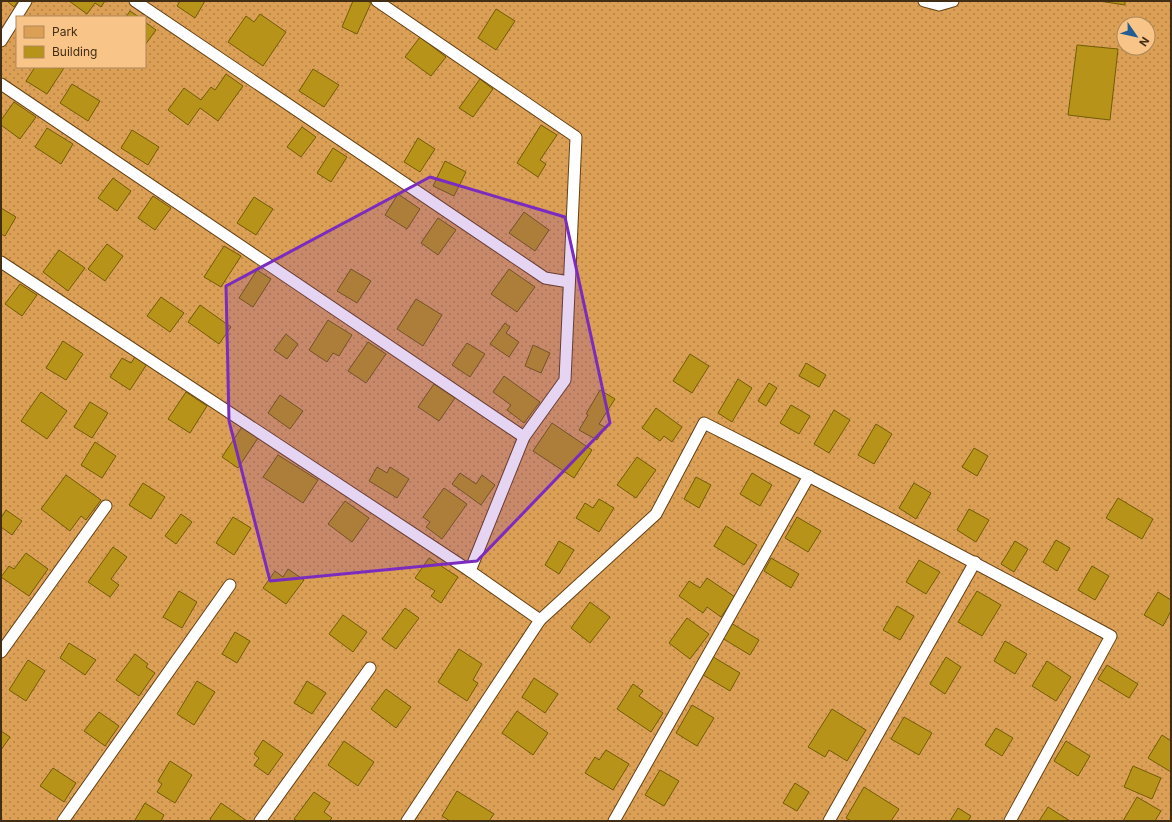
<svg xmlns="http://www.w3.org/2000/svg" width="1172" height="822" font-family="Inter,sans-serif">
<defs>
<pattern id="green-dots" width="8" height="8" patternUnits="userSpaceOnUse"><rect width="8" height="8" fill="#db9f55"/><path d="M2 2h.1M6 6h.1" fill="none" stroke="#b38245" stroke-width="1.8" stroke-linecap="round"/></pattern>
</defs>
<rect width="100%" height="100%" fill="#f8c488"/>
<!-- green -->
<path fill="url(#green-dots)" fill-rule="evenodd" d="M 1,1 L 1171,1 L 1171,821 L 1,821 ZM 17,17 L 145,17 L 145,67 L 17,67 ZM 1124,24 L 1148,24 L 1148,48 L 1124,48 Z"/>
<!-- building -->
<g fill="#b89319" stroke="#735b06">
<polygon points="7,1 18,1 14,7"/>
<polygon points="69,1 105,1 101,7 95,3 87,14"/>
<polygon points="180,1 205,1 195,18 177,6"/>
<polygon points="353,1 367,1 371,3 357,34 342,27"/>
<polygon points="1099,1 1125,1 1125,5"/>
<polygon points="496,9 515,21 496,50 478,38"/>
<polygon points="130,11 139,17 126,17"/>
<polygon points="260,14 286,32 263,66 228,42 246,16 254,22"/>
<polygon points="145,22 156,30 145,45"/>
<polygon points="420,37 446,57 431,76 405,57"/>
<polygon points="1077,45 1118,49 1110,120 1068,115"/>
<polygon points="35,67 64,68 47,94 26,81"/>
<polygon points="313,69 339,85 324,107 299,91"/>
<polygon points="226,74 243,86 218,121 200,108 188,125 168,110 184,88 201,100 211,87 215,90"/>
<polygon points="480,79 493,89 473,117 459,108"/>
<polygon points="72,84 100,101 88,121 60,103"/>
<polygon points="14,102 36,117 20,139 1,125 1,120"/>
<polygon points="541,125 557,135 540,160 546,164 538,177 517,163"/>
<polygon points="302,127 316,137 301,157 287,147"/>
<polygon points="47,128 73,144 61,164 35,147"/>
<polygon points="132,130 159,147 148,165 121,148"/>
<polygon points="418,138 435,149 420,172 404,162"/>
<polygon points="333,148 347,157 331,182 317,173"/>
<polygon points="445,161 466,172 454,196 433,186"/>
<polygon points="113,178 131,191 117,211 98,198"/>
<polygon points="398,194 420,209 407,229 385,215"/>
<polygon points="153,196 171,208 155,230 138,218"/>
<polygon points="254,197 273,209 256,235 237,223"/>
<polygon points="1,208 16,217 5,236 1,234"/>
<polygon points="524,212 549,230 535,251 509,233"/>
<polygon points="438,218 456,230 438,255 421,243"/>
<polygon points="107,244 123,256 105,281 88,269"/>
<polygon points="224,246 241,256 221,287 204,277"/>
<polygon points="59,250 85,268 68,291 43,272"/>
<polygon points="351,269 371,281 357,303 337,291"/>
<polygon points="509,269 535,287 517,312 491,294"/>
<polygon points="257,270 271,279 253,307 239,298"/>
<polygon points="20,284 37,295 22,316 5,304"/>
<polygon points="161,297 184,313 170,332 147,316"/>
<polygon points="416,299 442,315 423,346 397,329"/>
<polygon points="200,305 231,327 219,344 188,322"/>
<polygon points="328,320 352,335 339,356 333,353 327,362 309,350"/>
<polygon points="505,323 510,327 506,333 519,342 509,357 490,344"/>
<polygon points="286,334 298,344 287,359 274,350"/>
<polygon points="63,341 83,354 66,380 46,368"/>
<polygon points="368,342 386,354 366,383 348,371"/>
<polygon points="467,343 485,354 470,377 452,365"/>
<polygon points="533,345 550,353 541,373 525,366"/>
<polygon points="690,354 709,366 692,393 673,381"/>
<polygon points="135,357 147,364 130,390 110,377 122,358 131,363"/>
<polygon points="806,363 826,375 819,387 799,376"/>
<polygon points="504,376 540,402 524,423 507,410 511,405 493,392"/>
<polygon points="738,379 752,388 732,422 718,413"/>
<polygon points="769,383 777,388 766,406 758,401"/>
<polygon points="434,384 455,398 439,421 418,407"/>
<polygon points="600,390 615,399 599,424 605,427 597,440 579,430 588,415 586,414"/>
<polygon points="41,392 67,411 47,439 21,421"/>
<polygon points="186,392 207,406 190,433 168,419"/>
<polygon points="280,395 303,411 290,429 268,413"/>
<polygon points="90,402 108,413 92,438 74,427"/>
<polygon points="791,405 810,416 799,434 780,423"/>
<polygon points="656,408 682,427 672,442 664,436 660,441 642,428"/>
<polygon points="834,410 850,420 829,453 814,444"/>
<polygon points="552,423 592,450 574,478 533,451"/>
<polygon points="876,424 892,434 874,464 858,455"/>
<polygon points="242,427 258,438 238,468 222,457"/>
<polygon points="95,442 116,456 102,478 81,465"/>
<polygon points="974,448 988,456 977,476 962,467"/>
<polygon points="278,455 318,480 303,503 263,477"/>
<polygon points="637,457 656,470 636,498 617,485"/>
<polygon points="377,467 387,473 390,467 409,479 397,498 369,481"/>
<polygon points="460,473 476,484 482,475 495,485 481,505 452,484"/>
<polygon points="752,473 772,485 760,506 740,494"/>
<polygon points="66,475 101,500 86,520 81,516 70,531 41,509"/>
<polygon points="696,477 711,485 699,508 684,499"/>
<polygon points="143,483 165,497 151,519 129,505"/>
<polygon points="914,483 931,493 916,519 899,508"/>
<polygon points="444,488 467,504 442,539 426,527 430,522 423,517"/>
<polygon points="1118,498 1153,519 1142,539 1106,518"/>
<polygon points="599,499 614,508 599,532 576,518 585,503 593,508"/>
<polygon points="345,501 369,518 352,542 328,524"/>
<polygon points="969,509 989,520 976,542 957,530"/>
<polygon points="6,510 22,521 12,535 1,527 1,518"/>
<polygon points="181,514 192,522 176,544 165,536"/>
<polygon points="233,517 251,528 234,555 216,543"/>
<polygon points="797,517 821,531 808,552 785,538"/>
<polygon points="726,526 757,545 744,565 714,546"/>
<polygon points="1056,540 1070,548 1057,571 1043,562"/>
<polygon points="559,541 574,550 559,574 545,565"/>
<polygon points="1015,541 1028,549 1014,572 1001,564"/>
<polygon points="113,547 127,557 111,579 119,585 110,597 88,582"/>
<polygon points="26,553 48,569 29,596 1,577 9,566 14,569"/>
<polygon points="429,558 458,577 441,603 431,596 435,591 415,578"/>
<polygon points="771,558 799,574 791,588 764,571"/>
<polygon points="919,560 940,572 926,594 906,582"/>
<polygon points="1092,566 1109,576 1095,600 1078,590"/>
<polygon points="288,569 304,580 286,604 263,588 275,571 283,577"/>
<polygon points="707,578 735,597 721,617 707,607 703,613 679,596 689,581 700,588"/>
<polygon points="179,591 197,602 182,628 163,617"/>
<polygon points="977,591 1001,605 982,636 958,622"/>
<polygon points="1158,592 1171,600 1171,611 1163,626 1144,615"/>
<polygon points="590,602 610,617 590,643 571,628"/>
<polygon points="897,606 914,616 900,640 883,630"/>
<polygon points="405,608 419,618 396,649 382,639"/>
<polygon points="343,615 367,632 353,652 329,634"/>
<polygon points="687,618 709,634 690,659 669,643"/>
<polygon points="731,623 759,640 750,655 722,638"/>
<polygon points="235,632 250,641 237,663 222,654"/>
<polygon points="1005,641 1027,654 1015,674 994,661"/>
<polygon points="69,643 96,660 85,675 60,658"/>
<polygon points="459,649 482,664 473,680 478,683 467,701 438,682"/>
<polygon points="135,654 148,664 146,667 155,673 139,696 116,680"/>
<polygon points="710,655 740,673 730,691 700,673"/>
<polygon points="946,657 961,667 945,694 930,684"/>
<polygon points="28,660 45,671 26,701 9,690"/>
<polygon points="1047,661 1071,677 1056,701 1032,686"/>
<polygon points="1107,665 1138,684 1129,698 1098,679"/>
<polygon points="534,678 558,694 545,713 522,697"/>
<polygon points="197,681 215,692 194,725 177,714"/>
<polygon points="307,681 326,693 312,714 294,703"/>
<polygon points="633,684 643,691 639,696 663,713 651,732 617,709"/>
<polygon points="386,689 411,707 396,728 371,709"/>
<polygon points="692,705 714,718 697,746 676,733"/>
<polygon points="832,709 866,730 847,761 829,750 825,757 808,747"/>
<polygon points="517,711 548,733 533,755 502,733"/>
<polygon points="99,712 119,726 105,746 84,731"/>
<polygon points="904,717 932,733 919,755 891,739"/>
<polygon points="996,728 1013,738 1002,756 985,745"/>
<polygon points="1,731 10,737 1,750"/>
<polygon points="1162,735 1171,741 1171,772 1148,758"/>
<polygon points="263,740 283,754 268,775 254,765 259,758 254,754"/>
<polygon points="344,741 374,762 358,786 328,765"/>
<polygon points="1066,741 1090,756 1078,776 1054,761"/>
<polygon points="606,750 629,764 613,790 585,773 595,757 599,760"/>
<polygon points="170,761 192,775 175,803 157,792 162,784 158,781"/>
<polygon points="1133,766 1161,778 1152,799 1124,787"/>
<polygon points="53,768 76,783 64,802 40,786"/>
<polygon points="660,770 679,781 664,806 645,795"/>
<polygon points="795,783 809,792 797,811 783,803"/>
<polygon points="864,787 899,809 891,821 851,821 846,818"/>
<polygon points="457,791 494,814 489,821 450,821 442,816"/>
<polygon points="314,792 330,803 324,812 332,818 329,821 297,821 294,819"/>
<polygon points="1137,797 1161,811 1155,821 1123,821"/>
<polygon points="145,803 164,815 161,821 136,821 135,820"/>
<polygon points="221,803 247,821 212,821 210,819"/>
<polygon points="1048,807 1070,821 1039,821"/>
<polygon points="958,808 971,816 968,821 950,821"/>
</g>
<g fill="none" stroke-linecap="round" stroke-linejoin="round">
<!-- lane casing -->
<g stroke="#644112" stroke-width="13">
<g id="lane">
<polyline points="135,1 545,278 569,282"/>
<polyline points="377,1 576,137 565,380 524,437 470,571 540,620"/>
<polyline points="924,1 939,5 953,1"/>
<polyline points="1,41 26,1"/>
<polyline points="1,84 524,437"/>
<polyline points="1,262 470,571"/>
<polyline points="1,652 106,506"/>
<polyline points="63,821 230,585"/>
<polyline points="260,821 370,668"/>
<path d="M 407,821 L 540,620 L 656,514 L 704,423 C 841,492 976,563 1111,636 L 1010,821"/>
<polyline points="614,821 809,476"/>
<polyline points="829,821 975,562"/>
</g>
</g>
<!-- lane -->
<use href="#lane" stroke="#fff" stroke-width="11"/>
</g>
<!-- marked area -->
<path fill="#7b2cbf" fill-opacity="0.2" stroke="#7b2cbf" stroke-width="3" stroke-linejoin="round" d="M 430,177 L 565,217 L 610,423 L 477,561 L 270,581 L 229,421 L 226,286 Z"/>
<!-- border -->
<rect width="1172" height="822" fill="none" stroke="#422e15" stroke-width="4"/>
<!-- legend -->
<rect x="16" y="16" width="130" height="52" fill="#f8c488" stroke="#af885a"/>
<rect x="24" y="26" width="20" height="12" fill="#db9f55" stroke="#af885a"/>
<text x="52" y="36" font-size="12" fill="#422e15">Park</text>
<rect x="24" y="46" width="20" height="12" fill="#b89319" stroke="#af885a"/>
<text x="52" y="56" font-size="12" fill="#422e15">Building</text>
<!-- north arrow -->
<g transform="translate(1136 36) rotate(124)"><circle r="19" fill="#f8c488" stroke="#af885a"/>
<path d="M0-3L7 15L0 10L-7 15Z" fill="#225d94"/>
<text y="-6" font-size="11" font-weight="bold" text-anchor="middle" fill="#422e15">N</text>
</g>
</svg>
